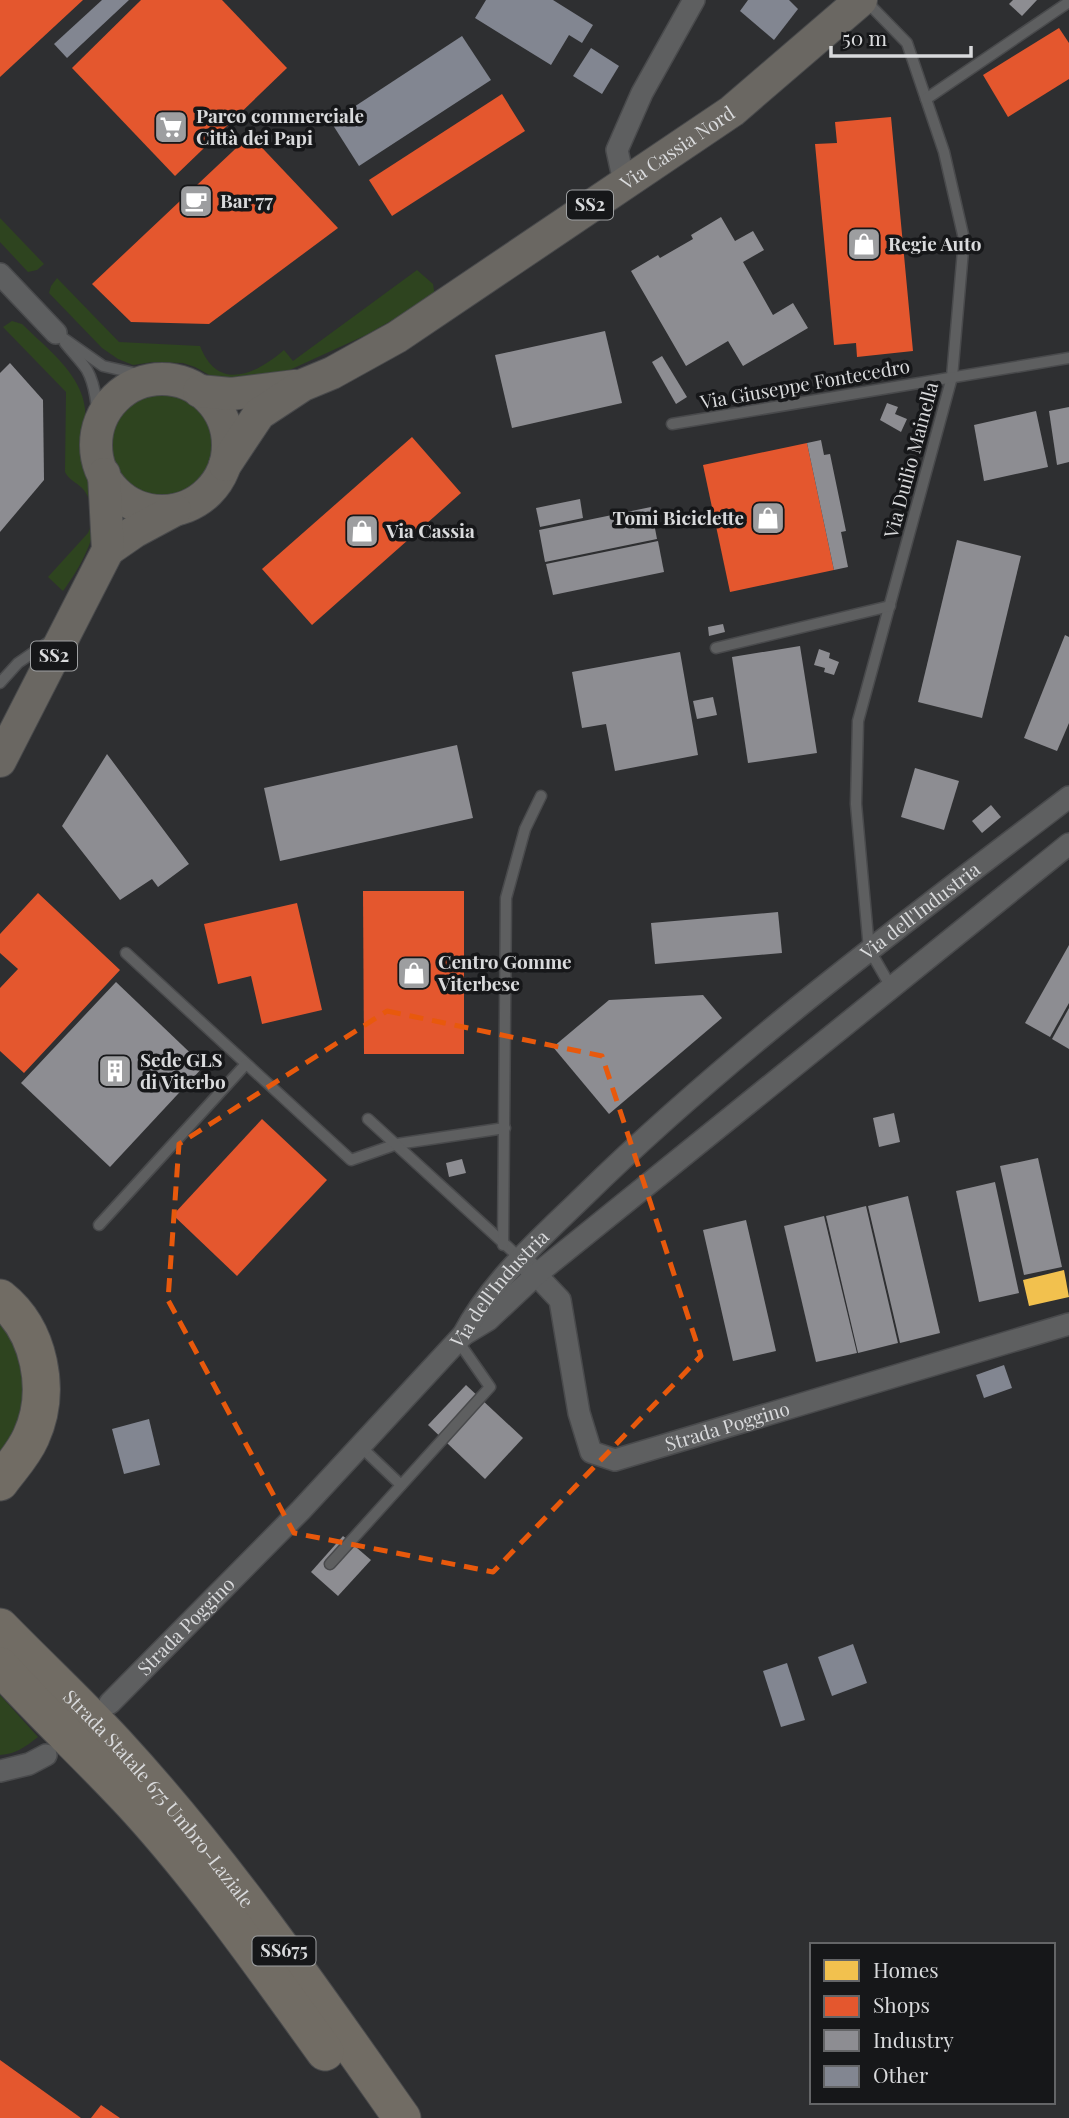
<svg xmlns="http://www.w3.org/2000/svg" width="1069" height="2118" font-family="'Playfair Display',serif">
<rect width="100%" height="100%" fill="#2e2f31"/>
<!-- green -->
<g fill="#2e441f">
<polygon points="0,218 44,264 37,270 28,272 0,242"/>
<path d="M 417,270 L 433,284 L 435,296 L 366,335 L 259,384 L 220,381 L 195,367 L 183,363 L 153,362 L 133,365 L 118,359 L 102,348 L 49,293 L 51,286 L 57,278 L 119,342 L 200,346 C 218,392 255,375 284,350 L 293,361 Z"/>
<path d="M 12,321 L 22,324 C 45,347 82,374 85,409 C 87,425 79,441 82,457 C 84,470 92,480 95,492 C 104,524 82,566 63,591 L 48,577 L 88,533 C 95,519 93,500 82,488 C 76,482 69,480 65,472 L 66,392 L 3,327 Z"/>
<circle cx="163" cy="446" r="56"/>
<polygon points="0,1313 12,1327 29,1400 0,1465"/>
<path d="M 0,1695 L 38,1737 C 25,1747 16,1754 0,1755 Z"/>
</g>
<!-- homes -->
<polygon fill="#f2c14e" points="1064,1270 1069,1297 1029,1306 1023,1280"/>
<!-- shops -->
<g fill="#e4572e">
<polygon points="0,0 83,0 0,77"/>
<polygon points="141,0 222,0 287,68 175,176 72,68"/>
<polygon points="1059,28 1069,43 1069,79 1008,117 983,75"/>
<polygon points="502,94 525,131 392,216 369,180"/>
<polygon points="891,117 913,351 857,357 856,343 834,345 815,144 837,143 835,122"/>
<polygon points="250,135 338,228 209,324 131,322 92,284"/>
<polygon points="412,437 461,493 312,625 262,569"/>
<polygon points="807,443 834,570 730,592 703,465"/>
<polygon points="363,891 464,891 464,1054 364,1054"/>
<polygon points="38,893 120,970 24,1073 0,1051 0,988 18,969 0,953 0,934"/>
<polygon points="297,903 322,1010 262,1024 251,976 218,984 204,924"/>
<polygon points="262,1119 327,1180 237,1276 173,1215"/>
<polygon points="0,2060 81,2118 0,2118"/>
<polygon points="101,2105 120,2118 91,2118"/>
</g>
<!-- industry -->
<g fill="#8d8d92">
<polygon points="1013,0 1037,0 1022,16 1009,4"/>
<polygon points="721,217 735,241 753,231 764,250 743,262 773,315 793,303 808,328 743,366 728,341 686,366 631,271 658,255 660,258 693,239 691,235"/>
<polygon points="605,331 622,403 512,428 495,355"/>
<polygon points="662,356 687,397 676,404 652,362"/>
<polygon points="10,363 43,400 44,480 0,532 0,373"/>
<polygon points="887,403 898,407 895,414 907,419 901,432 880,420"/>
<polygon points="1069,407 1069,462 1057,465 1049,411"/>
<polygon points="1036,411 1048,467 984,481 974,425"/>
<polygon points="821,440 824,455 830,454 846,531 841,532 848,567 834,570 807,443"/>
<polygon points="580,499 583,518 540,527 536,508"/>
<polygon points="651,507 657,539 545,562 539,530"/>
<polygon points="957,540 1021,556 982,718 918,702"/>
<polygon points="658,541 664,572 553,595 546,564"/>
<polygon points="723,624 725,632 709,636 708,627"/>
<polygon points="1065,635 1069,637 1069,723 1057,751 1024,738"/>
<polygon points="800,646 817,753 748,763 732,657"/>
<polygon points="819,649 830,653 829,658 839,662 834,675 824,672 825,668 814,665"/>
<polygon points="680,652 698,755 615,771 606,724 582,728 572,672"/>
<polygon points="713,697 717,715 697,719 693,701"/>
<polygon points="457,745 473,818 280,861 264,788"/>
<polygon points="107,754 189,864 158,887 152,879 120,900 62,826"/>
<polygon points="915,768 959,781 944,830 901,817"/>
<polygon points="991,805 1001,817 982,833 972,821"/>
<polygon points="778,912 782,953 655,964 651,923"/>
<polygon points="1069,945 1069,1003 1050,1037 1025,1023"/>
<polygon points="116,982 204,1066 110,1167 21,1083"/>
<polygon points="703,995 722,1018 609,1114 553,1047 609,1000"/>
<polygon points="1069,1008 1069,1049 1052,1039"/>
<polygon points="894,1113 900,1142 879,1147 873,1118"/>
<polygon points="1038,1158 1062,1267 1024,1275 1000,1166"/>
<polygon points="462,1159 466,1173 449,1177 446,1163"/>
<polygon points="995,1182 1019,1293 979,1302 956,1191"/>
<polygon points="908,1196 940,1333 900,1343 868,1206"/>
<polygon points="866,1206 898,1343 858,1353 826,1216"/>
<polygon points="824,1216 857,1353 816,1362 784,1226"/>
<polygon points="746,1220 776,1351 733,1361 703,1230"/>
<polygon points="466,1385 523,1438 485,1479 428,1425"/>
<polygon points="343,1536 371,1560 338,1596 311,1572"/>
</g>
<!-- building -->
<g fill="#828691">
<polygon points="102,0 129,0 67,58 54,44"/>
<polygon points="486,0 553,0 593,25 582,43 569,35 551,65 475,18"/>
<polygon points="748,0 789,0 798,9 774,40 740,11"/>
<polygon points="462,36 491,80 359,166 331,122"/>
<polygon points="591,48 619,66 602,94 573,76"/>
<polygon points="1004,1365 1012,1388 984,1398 976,1375"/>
<polygon points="149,1419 160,1465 124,1474 112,1429"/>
<polygon points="853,1644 867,1683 832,1696 818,1657"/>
<polygon points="787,1663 805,1720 781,1727 763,1671"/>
</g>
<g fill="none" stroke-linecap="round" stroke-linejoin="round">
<!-- lane casing -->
<g stroke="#494a4c" stroke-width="13">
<g id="lane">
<polyline points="865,0 907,43 944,152 964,239 952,377 858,721 856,804 869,949 891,987"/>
<polyline points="926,99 1069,2"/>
<polyline points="56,333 103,366 160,379"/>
<path d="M 65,343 C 72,352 81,361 87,370 C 97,388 98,413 98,433"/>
<polyline points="672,424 1069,358"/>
<polyline points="716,648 890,606"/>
<polyline points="0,683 18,663 50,641"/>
<polyline points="126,953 351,1160 397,1144 505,1128"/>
<polyline points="368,1119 521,1259"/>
<polyline points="99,1225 246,1064"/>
<polyline points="503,1245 506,898 525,829 541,796"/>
<polyline points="360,1446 401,1485"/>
<polyline points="330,1564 490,1387 458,1341"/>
</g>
</g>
<!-- street casing -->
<g stroke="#494a4c" stroke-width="24">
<g id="street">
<polyline points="624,182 617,150 642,93 694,0"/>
<polyline points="0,274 56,333"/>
<path id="s1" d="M 527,1265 L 560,1300 L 579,1413 L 591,1452 L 615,1460 L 1069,1324"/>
<polyline points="463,1335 488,1320 537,1274 1069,844"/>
<path id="s2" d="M 110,1703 L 301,1510 L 463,1335 C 492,1280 541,1238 585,1195 C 733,1050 904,923 1069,797"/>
<polyline points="0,1771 29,1764 46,1755"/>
</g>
</g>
<!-- primary casing -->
<g stroke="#494a4c" stroke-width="34">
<g id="primary">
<circle cx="162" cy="445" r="66"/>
<polyline points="199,391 231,394 295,386"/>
<path id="s3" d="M 225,465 L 259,414 L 303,385 L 332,373 L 397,337 L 732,111 L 861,0"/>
<polyline points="108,550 134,532 175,510"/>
<polyline points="0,761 108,550 104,474"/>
</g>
</g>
<!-- highway casing -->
<g stroke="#494a4c" stroke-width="39">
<g id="highway">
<path d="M 0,1298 C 40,1330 52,1391 31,1437 C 23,1455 11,1467 0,1482"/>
<path id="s4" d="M 0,1627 C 38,1666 78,1703 116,1744 C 222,1859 312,1990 402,2118"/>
<path d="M 0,1666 C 44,1715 92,1759 137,1808 C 206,1884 265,1969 325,2052"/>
</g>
</g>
<!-- lane -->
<use href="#lane" stroke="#5e5f60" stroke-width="10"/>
<!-- street -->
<use href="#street" stroke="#5e5f60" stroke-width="21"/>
<!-- primary -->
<use href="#primary" stroke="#6a6762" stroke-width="32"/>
<!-- highway -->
<use href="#highway" stroke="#716c64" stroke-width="37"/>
</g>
<!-- marked area -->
<path fill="none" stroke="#e8590c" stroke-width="5" stroke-dasharray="14 9" stroke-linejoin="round" d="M 387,1011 L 602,1056 L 701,1356 L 493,1572 L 294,1533 L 168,1300 L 179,1144 Z"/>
<!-- icons -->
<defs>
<g id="supermarket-square" transform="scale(1.75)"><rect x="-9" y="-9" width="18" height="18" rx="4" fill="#9d9ea0" stroke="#161719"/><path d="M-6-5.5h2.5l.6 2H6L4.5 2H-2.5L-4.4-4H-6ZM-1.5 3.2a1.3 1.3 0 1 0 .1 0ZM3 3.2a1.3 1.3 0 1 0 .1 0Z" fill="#fff"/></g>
<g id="cafe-square" transform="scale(1.75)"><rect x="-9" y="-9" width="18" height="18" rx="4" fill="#9d9ea0" stroke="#161719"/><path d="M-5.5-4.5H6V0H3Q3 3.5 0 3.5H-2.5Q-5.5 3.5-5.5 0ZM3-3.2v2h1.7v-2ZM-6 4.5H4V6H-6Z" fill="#fff"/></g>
<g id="shop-square" transform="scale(1.75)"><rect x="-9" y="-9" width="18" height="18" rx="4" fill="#9d9ea0" stroke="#161719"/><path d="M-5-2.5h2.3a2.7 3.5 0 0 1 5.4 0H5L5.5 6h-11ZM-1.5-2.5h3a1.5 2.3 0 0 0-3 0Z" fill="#fff"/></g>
<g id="building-square" transform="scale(1.75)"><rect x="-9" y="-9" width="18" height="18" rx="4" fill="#9d9ea0" stroke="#161719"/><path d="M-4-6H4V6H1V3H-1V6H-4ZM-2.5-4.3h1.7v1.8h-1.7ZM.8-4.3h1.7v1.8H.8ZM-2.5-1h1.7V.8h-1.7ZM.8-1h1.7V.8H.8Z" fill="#fff"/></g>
</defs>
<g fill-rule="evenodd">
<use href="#supermarket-square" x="171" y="127"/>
<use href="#cafe-square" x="196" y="201"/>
<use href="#shop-square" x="864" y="244"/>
<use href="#shop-square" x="768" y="518"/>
<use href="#shop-square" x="362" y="531"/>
<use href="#shop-square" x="414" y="973"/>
<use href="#building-square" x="115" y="1071"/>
</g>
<g text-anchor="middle" stroke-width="7" stroke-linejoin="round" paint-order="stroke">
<!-- shield labels -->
<g fill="#161719" stroke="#9ea0a2" stroke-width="2">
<rect x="567" y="190.5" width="46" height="29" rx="5"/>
<rect x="31" y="641.5" width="46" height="29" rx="5"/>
<rect x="252.5" y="1936.5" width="63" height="29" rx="5"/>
</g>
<g font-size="18" font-weight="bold" fill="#d9dadc">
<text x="590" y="211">SS2</text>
<text x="54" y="662">SS2</text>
<text x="284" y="1957">SS675</text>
</g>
<!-- poi labels -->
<g font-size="19" font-weight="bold" fill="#d9dadc" stroke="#161719" text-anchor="start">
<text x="196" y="123">Parco commerciale<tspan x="196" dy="22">Città dei Papi</tspan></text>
<text x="220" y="208">Bar 77</text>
<text x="888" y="251">Regie Auto</text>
<text x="744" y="525" text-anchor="end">Tomi Biciclette</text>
<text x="386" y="538">Via Cassia</text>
<text x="438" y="969">Centro Gomme<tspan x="438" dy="22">Viterbese</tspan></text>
<text x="140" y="1067">Sede GLS<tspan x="140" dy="22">di Viterbo</tspan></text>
</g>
<!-- street labels -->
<g font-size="19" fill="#d9dadc" stroke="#161719">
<text dy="7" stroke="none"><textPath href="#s3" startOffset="558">Via Cassia Nord</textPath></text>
<text transform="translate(805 384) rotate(-10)" y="7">Via Giuseppe Fontecedro</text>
<text transform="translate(911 460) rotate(-75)" y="7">Via Duilio Mainella</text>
<text dy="7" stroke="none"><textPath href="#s2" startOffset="1136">Via dell'Industria</textPath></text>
<text dy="7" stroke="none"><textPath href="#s2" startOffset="569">Via dell'Industria</textPath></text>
<text dy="7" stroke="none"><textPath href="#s1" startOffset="346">Strada Poggino</textPath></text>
<text dy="7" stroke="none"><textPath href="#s2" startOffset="108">Strada Poggino</textPath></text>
<text dy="7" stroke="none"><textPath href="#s4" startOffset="234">Strada Statale 675 Umbro-Laziale</textPath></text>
</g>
</g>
<!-- legend -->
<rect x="810" y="1943" width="245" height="161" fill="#161719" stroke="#646567" stroke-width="2"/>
<rect x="824" y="1960" width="35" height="21" fill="#f2c14e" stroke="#646567" stroke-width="2"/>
<text x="873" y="1978" font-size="21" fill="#d9dadc">Homes</text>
<rect x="824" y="1996" width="35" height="21" fill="#e4572e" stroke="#646567" stroke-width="2"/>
<text x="873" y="2013" font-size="21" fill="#d9dadc">Shops</text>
<rect x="824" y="2030" width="35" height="21" fill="#8d8d92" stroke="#646567" stroke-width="2"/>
<text x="873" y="2048" font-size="21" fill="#d9dadc">Industry</text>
<rect x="824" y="2066" width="35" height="21" fill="#828691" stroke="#646567" stroke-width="2"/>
<text x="873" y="2083" font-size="21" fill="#d9dadc">Other</text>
<!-- scale -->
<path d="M831 46v10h140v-10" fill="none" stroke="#d9dadc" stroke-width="3.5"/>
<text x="842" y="46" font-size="21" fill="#d9dadc" stroke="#161719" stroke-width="5" paint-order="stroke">50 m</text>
</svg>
